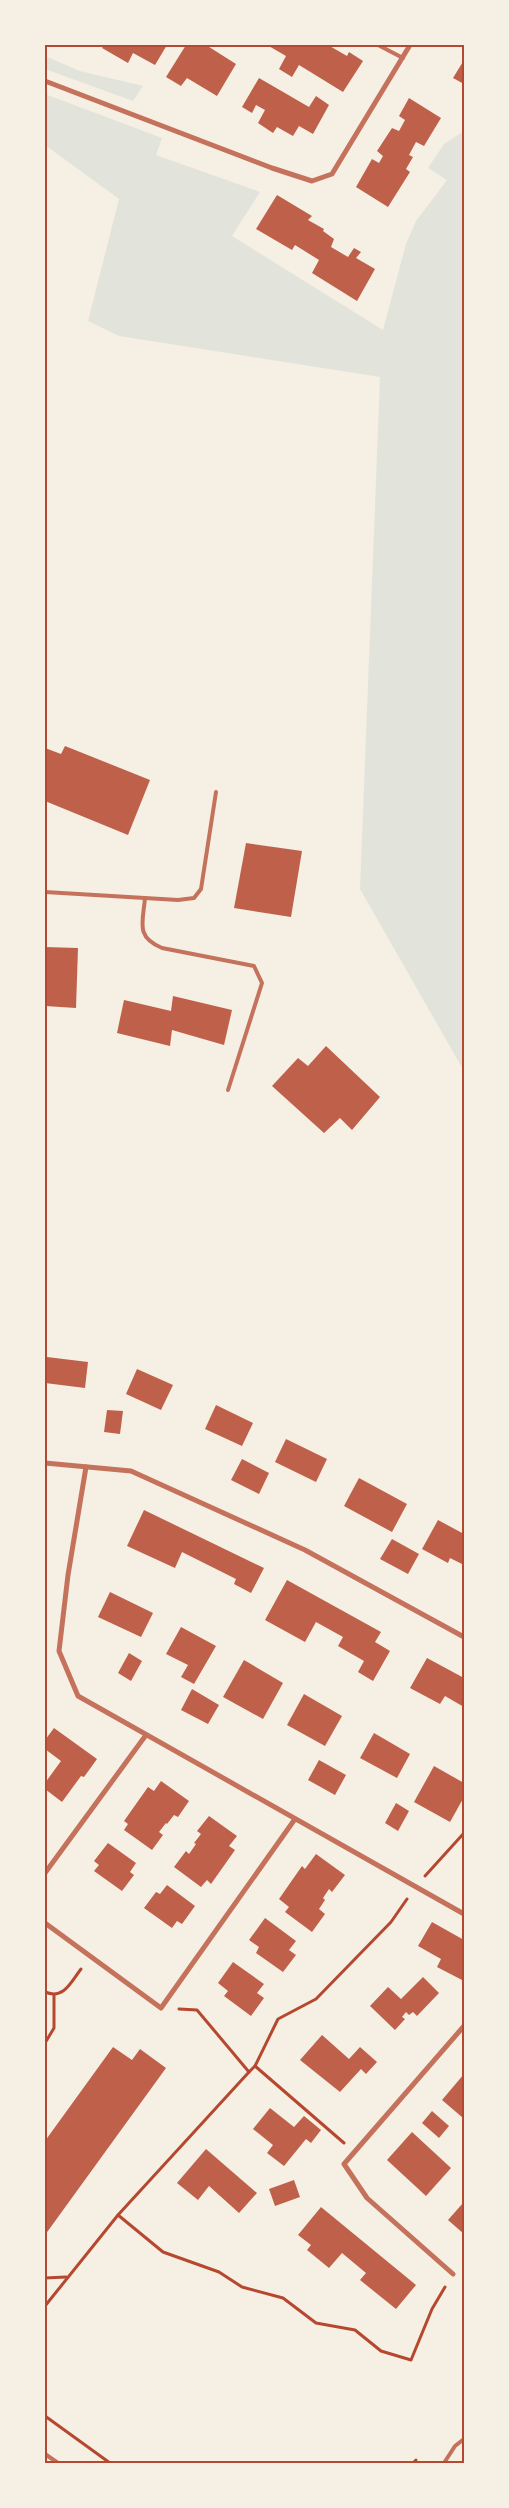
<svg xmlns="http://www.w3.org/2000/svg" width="509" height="2508" font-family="Poppins,sans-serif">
<rect width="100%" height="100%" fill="#f6efe4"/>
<!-- green -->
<g fill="#e2e4dc">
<polygon points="45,56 80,71 143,86 133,101 45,69"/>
<polygon points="45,94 162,138 156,155 260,192 232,236 383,330 406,244 416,221 447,180 428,168 444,144 464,131 464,1071 360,889 380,377 119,336 88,321 119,199 45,145"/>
</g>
<!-- building -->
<g fill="#bf614a">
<polygon points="104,45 167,45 155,65 133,53 128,63 102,48"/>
<polygon points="186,45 206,45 236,64 217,96 187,78 181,86 166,77"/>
<polygon points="267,45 328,45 347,56 349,52 363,61 343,92 299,65 292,77 279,69 286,56"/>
<polygon points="464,60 464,84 453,78"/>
<polygon points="259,78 309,107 316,96 329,105 313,134 299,126 293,136 277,127 273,133 258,123 265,110 256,105 252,113 242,107"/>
<polygon points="409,98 441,118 424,146 416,142 409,155 413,157 406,169 410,172 388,207 356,187 372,159 379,163 383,156 377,151 392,128 399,131 405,120 399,116"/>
<polygon points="277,195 312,216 308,220 324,229 323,231 334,239 331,247 348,257 354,248 361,252 356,258 375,269 357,301 312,273 319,260 295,245 292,250 256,229"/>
<polygon points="65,746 150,780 128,835 45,801 45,748 61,754"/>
<polygon points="246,843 302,851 291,917 234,908"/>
<polygon points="45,947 78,948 76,1008 45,1006"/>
<polygon points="173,996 232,1010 224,1045 172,1030 170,1046 117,1033 124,1000 171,1011"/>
<polygon points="326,1046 380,1097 352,1130 340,1118 324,1133 272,1086 298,1058 308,1066"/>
<polygon points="47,1357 88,1362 85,1388 45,1383"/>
<polygon points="137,1369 173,1385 161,1410 126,1394"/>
<polygon points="216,1405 253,1423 242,1446 205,1429"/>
<polygon points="107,1410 123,1411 120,1434 104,1432"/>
<polygon points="286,1439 327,1459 316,1482 275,1462"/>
<polygon points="242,1459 269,1473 259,1494 231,1480"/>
<polygon points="359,1478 407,1504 392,1532 344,1506"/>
<polygon points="144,1510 264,1568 251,1593 234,1584 236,1579 182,1552 175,1568 127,1546"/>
<polygon points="438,1520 464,1534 464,1565 450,1558 448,1563 422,1549"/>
<polygon points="392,1539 419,1554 408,1574 380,1559"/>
<polygon points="287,1580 381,1632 375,1642 390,1651 373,1681 358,1672 364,1661 338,1646 343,1637 316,1622 305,1642 265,1620"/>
<polygon points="110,1592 153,1613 141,1637 98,1617"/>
<polygon points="181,1627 216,1646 194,1684 181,1677 188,1665 166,1654"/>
<polygon points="129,1653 142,1661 131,1681 118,1673"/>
<polygon points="427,1658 464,1678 464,1707 445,1696 440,1704 410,1688"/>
<polygon points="244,1660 283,1683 263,1719 223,1697"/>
<polygon points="192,1689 219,1705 208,1724 181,1710"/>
<polygon points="304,1694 342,1716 325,1746 287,1725"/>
<polygon points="54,1728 97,1759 84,1777 81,1776 62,1802 45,1789 45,1783 61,1761 45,1749 45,1740"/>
<polygon points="374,1733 410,1754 397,1778 360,1758"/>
<polygon points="319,1760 346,1775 335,1795 308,1780"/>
<polygon points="434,1766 464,1783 464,1797 450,1822 414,1802"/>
<polygon points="161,1781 189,1801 178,1817 174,1815 167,1824 166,1823 159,1832 163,1835 152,1850 124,1830 128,1824 124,1821 148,1787 154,1791"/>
<polygon points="396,1803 409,1811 398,1831 385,1823"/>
<polygon points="209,1816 237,1836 229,1846 235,1850 211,1884 207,1880 201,1887 174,1867 186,1851 189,1854 196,1844 194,1843 201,1834 197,1831"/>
<polygon points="108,1843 136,1863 130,1872 134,1875 122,1891 94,1871 99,1865 94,1861"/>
<polygon points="316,1854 345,1875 332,1892 329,1889 323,1898 325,1900 319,1909 325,1914 312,1932 285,1912 289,1907 279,1899 302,1866 305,1869"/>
<polygon points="167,1885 195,1906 182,1924 177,1921 172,1928 144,1908 156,1892 160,1894"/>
<polygon points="265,1918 296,1941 289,1950 296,1955 283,1972 256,1953 259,1947 249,1940"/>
<polygon points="432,1922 464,1940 464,1977 462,1980 437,1967 441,1959 418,1946"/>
<polygon points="233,1962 264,1984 257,1993 264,1998 251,2016 224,1996 228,1991 218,1983"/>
<polygon points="423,1977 439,1993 417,2016 413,2012 409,2015 406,2012 402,2017 405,2019 395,2030 370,2006 388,1987 401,1999"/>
<polygon points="322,2035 349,2059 360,2047 377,2062 366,2074 361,2069 340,2092 300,2060"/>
<polygon points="113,2047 132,2060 140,2049 166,2068 45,2235 45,2141"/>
<polygon points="464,2074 464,2117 463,2118 442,2100"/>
<polygon points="270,2108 294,2127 304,2116 321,2130 311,2143 306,2139 284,2166 267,2153 273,2145 253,2129"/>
<polygon points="432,2111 449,2126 439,2138 422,2123"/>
<polygon points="412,2132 451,2168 426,2196 387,2160"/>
<polygon points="206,2149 257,2193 239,2213 209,2186 198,2200 177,2183"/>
<polygon points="294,2180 300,2197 275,2206 269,2189"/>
<polygon points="463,2203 464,2204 464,2234 448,2220"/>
<polygon points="321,2207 416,2285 396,2309 360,2280 366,2273 342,2253 329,2268 307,2250 311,2245 298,2235"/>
</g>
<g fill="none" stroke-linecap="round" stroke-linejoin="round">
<!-- path -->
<g stroke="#b5482f" stroke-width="3">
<polyline points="425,1876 464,1833"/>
<path d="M 45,1992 C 64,2000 71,1982 81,1969"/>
<polyline points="179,2009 197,2010 249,2072 255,2066 278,2019 316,1999 391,1922 407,1899"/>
<polyline points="45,2043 54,2028 54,1995"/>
<polyline points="255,2066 344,2143"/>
<polyline points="118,2215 163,2252 219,2272 242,2287 283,2298 316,2323 355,2330 381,2351 411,2360 432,2309 445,2287"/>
<polyline points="45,2278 66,2277"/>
<polyline points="45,2306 118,2215 249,2072"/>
<polyline points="45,2416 110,2463"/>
<polyline points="413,2463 416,2460"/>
</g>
<!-- service -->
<g stroke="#c5725c" stroke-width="4">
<polyline points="378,45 403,58"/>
<polyline points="45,892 178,900 194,898 201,889 216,792"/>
<path d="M 145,898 C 143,922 135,937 162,948 L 254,966 L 262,983 L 228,1090"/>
<polyline points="45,2454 58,2463"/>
<polyline points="444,2463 455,2446 464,2439"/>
</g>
<!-- minor -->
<g stroke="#c5725c" stroke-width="5">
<polyline points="45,81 272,168 312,181 332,174 410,45"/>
<polyline points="45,1463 131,1471 305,1550 464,1637"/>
<polyline points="86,1467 68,1575 59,1651 78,1696 464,1914"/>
<polyline points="45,1873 146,1735"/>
<polyline points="45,1923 161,2008 295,1819"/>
<polyline points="453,2274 367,2198 344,2164 464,2026"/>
</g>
</g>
<!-- border -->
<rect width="509" height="2508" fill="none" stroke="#f6efe4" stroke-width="92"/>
<rect x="46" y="46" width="417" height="2416" fill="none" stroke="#b5482f" stroke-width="2"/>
</svg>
